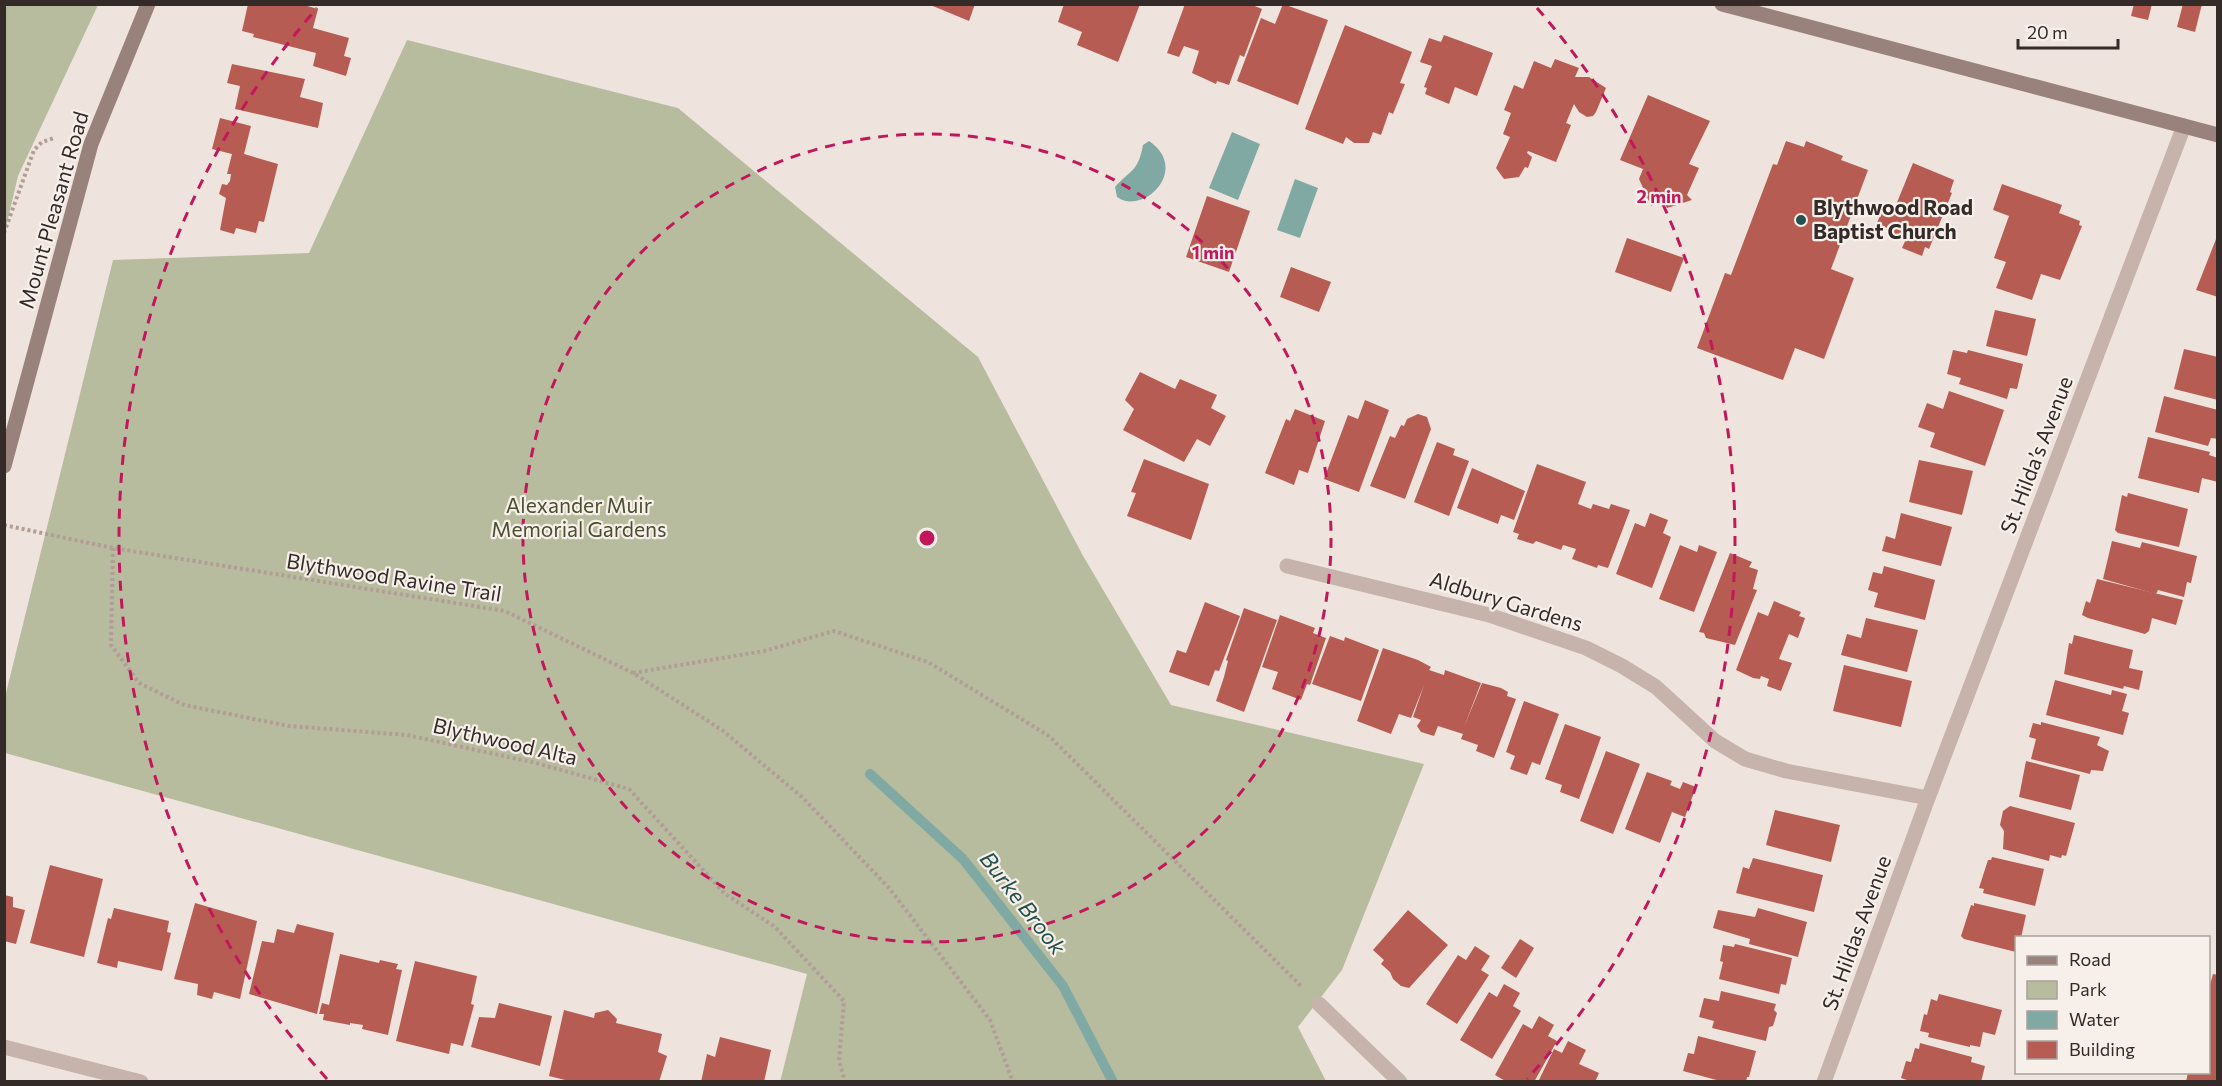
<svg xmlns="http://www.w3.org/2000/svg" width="2222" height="1086" font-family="Commissioner,sans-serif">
<rect width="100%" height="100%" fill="#efe4dd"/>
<!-- green -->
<g fill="#b7bc9f">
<polygon points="5,4 98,5 18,176 5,231"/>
<polygon points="407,40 678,108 978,357 1082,554 1171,705 1424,764 1342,970 1298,1027 1326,1081 780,1082 807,974 5,753 5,697 113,260 309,253"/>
</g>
<!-- water -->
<g fill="#80a9a4">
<polygon points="1232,132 1260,144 1238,200 1209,188"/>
<path d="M 1149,141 C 1191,170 1143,216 1117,197 L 1115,187 C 1131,169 1138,172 1143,145 Z"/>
<polygon points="1295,179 1318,188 1300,238 1277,230"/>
</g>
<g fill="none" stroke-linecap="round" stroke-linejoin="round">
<!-- stream -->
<polyline stroke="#80a9a4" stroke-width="10" points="870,774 963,859 1063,986 1113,1082"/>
</g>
<!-- building -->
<g fill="#b75c53">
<polygon points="248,4 300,4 318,9 313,28 349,38 344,56 351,58 346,76 313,66 316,53 253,37 254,34 242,31"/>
<polygon points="928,4 975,4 969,21"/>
<polygon points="1064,4 1140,4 1118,62 1077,45 1082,32 1058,22"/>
<polygon points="1185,4 1250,4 1262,9 1244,57 1240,55 1229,85 1217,81 1216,84 1192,73 1199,51 1184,46 1179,57 1167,53"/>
<polygon points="1283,4 1328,20 1298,105 1237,81 1261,18 1275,24"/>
<polygon points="2134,4 2152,4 2148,20 2131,16"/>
<polygon points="2183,4 2202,4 2195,32 2177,27"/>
<polygon points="1345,25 1412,52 1400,83 1405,84 1393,114 1389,112 1381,135 1373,132 1369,143 1354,143 1346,137 1343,144 1305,129"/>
<polygon points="1444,35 1493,53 1477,96 1455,87 1449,104 1425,94 1427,88 1424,87 1432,66 1420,62 1429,38 1441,42"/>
<polygon points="1555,59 1579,68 1575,77 1589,77 1606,88 1596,112 1593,116 1587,117 1579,112 1574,104 1566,123 1571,125 1556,162 1528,151 1527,153 1532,157 1528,168 1525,167 1519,177 1504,179 1496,168 1510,137 1503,134 1511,113 1504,110 1514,85 1523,89 1534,61 1551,68"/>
<polygon points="232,64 305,79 300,97 323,103 318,128 235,109 240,86 227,83"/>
<polygon points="1648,95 1710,121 1689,164 1699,168 1687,195 1692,200 1667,208 1663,200 1651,206 1639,179 1643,169 1620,160"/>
<polygon points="220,118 251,126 244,154 278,164 264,222 259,221 256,233 236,228 234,234 220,230 226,198 219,194 222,184 227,185 230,181 231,174 227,174 232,154 212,149"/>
<polygon points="1786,141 1804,147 1806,141 1843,156 1841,160 1868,170 1831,269 1854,278 1824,359 1795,348 1783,380 1697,348 1725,273 1731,275 1773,164 1777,165"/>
<polygon points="1913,163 1954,180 1950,192 1952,193 1929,249 1925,247 1922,256 1902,248 1906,239 1886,231 1887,228 1877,223 1884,206 1894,210"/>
<polygon points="2002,184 2062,205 2059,213 2080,221 2079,225 2082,226 2060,280 2041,274 2032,300 1996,288 2006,262 1994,258 2009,216 1993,210"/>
<polygon points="1207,196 1250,211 1229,272 1186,257"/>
<polygon points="2218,234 2218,297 2196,290"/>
<polygon points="1627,238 1684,258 1671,292 1615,272"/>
<polygon points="1291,267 1331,282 1319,312 1280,297"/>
<polygon points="1995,310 2036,319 2027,356 1986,346"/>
<polygon points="2184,349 2218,357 2218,400 2174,389"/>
<polygon points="1953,350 1967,353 1968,350 2023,364 2017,389 2010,388 2007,399 1959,384 1961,378 1947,374"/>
<polygon points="1140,372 1175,389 1180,379 1217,395 1211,408 1226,416 1210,446 1197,439 1184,462 1123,430 1134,409 1125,400"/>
<polygon points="1949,391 2004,410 1985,466 1930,447 1935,433 1918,427 1927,403 1943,409"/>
<polygon points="2164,396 2218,410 2218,439 2211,438 2208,446 2155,432"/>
<polygon points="1365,400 1389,410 1359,492 1324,479 1348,415 1358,419"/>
<polygon points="1295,409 1325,421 1308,473 1299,470 1294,485 1265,473 1286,419 1290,421"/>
<polygon points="1418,414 1427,417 1431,429 1405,499 1370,486 1390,436 1395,438 1401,425 1404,426 1407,419"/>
<polygon points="2148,437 2210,452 2209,455 2218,458 2218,482 2202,478 2199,493 2138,478"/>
<polygon points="1437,442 1455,449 1453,455 1469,461 1449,516 1414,502"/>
<polygon points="1144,459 1209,484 1191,540 1127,516 1136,493 1131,492"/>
<polygon points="1919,460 1973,471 1962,515 1909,502"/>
<polygon points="1537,464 1586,482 1578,504 1591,509 1593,504 1609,509 1611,504 1630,510 1608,568 1598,565 1597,568 1572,559 1576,549 1563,545 1561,550 1536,541 1533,544 1517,539 1519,534 1513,532"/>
<polygon points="1472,468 1525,491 1514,520 1501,515 1498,524 1457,508"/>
<polygon points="2128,493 2188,509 2179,547 2118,533 2115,530 2122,495 2127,497"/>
<polygon points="1650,513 1668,520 1663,533 1671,537 1652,588 1616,574 1635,523 1645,527"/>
<polygon points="1901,513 1952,527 1941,566 1882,551 1886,536 1895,539"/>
<polygon points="2112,541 2140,548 2142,542 2197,556 2191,583 2187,582 2184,597 2158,590 2156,594 2103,579"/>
<polygon points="1680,545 1697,552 1699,545 1717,552 1694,612 1659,599"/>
<polygon points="1730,553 1752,562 1749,567 1758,570 1753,589 1757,590 1735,645 1706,638 1704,633 1699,632"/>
<polygon points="1884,566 1935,580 1925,620 1874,607 1878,593 1868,590 1873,572 1882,574"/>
<polygon points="2097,579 2183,600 2176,625 2152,618 2149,631 2145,634 2088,618 2082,615 2086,601 2090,603"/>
<polygon points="1774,601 1801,612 1799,616 1805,618 1798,638 1789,634 1779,659 1792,663 1781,691 1767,686 1769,679 1761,676 1760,679 1753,678 1736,670 1758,612 1768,616"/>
<polygon points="1205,602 1240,616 1219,671 1215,670 1209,686 1169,672 1177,650 1186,653"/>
<polygon points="1244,608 1277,620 1244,712 1216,701 1224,677 1228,661 1226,660"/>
<polygon points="1280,615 1315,628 1313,633 1326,638 1310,685 1307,684 1301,700 1272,689 1278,672 1262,667"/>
<polygon points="1866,618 1918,630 1907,672 1841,655 1847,634 1861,638"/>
<polygon points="2074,635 2133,650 2129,668 2143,671 2139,690 2124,686 2123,689 2064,674 2069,643 2072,644"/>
<polygon points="1330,636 1344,641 1345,637 1379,650 1361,701 1312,684"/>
<polygon points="1383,648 1418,660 1431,667 1429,670 1444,675 1445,670 1481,683 1464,727 1482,683 1501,688 1508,692 1507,696 1516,699 1494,758 1476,751 1478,745 1461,739 1463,734 1438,726 1434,736 1421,732 1417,726 1421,720 1413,717 1424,685 1411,718 1399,714 1391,734 1357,721"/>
<polygon points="1844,665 1912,681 1901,727 1833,711"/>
<polygon points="2055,680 2111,695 2112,690 2127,694 2122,711 2129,713 2123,735 2046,715"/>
<polygon points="1524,701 1559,714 1540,765 1532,762 1527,775 1510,769 1515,756 1506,752"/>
<polygon points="2041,722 2100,737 2097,745 2109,751 2103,771 2091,770 2090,774 2031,759 2036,739 2029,737 2033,723 2041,725"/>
<polygon points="1565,724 1601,737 1579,799 1560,792 1562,785 1545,779"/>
<polygon points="1606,751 1640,764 1613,834 1580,821"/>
<polygon points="2026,761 2080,775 2071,810 2019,797"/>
<polygon points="1647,772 1672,781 1670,785 1680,789 1683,782 1696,787 1685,817 1672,812 1660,843 1625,829"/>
<polygon points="2010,806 2075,823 2066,856 2062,855 2061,858 2050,855 2049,861 2003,849 2004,831 2000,825 2003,811"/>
<polygon points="1775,810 1840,825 1831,862 1766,845"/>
<polygon points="1992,857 2044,869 2035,906 1983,893 1984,889 1979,888 1988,860 1991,860"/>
<polygon points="1753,858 1823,875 1814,912 1736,893 1743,867 1749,869"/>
<polygon points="50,865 103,879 84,957 30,943"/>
<polygon points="4,895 13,897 13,907 25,910 16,944 4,941"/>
<polygon points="195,903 257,921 240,999 214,992 212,999 197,995 198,984 174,979"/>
<polygon points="1974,903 2026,915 2021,938 2016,938 2016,952 1964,939 1961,936 1971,905 1974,906"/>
<polygon points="114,908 169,921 167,932 171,933 162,971 118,961 117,968 97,963 108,918 111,919"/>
<polygon points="1758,908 1807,922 1798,957 1749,944 1750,939 1713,928 1718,910 1755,917"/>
<polygon points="1408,910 1448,945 1409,988 1401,986 1393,979 1390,972 1381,964 1384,960 1373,950"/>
<polygon points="297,924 334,933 317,1014 249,994 262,941 274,943 277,929 294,933"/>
<polygon points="1520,939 1534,948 1516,978 1501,968"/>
<polygon points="1735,944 1792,958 1786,985 1781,984 1779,994 1719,979 1723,962 1720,961 1723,945 1734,947"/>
<polygon points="1475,946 1490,956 1481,970 1489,975 1457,1024 1426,1004 1458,955 1466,960"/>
<polygon points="340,954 379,963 380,960 398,964 396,969 402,970 388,1035 362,1029 363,1025 350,1023 350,1025 323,1020 324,1014 319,1014 322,1003 329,1005"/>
<polygon points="415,961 477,976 471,1004 474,1005 463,1046 451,1043 449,1054 396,1041"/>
<polygon points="2213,974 2218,975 2218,1082 2186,1082 2188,1072 2208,1072 2208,992"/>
<polygon points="1504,984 1520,993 1513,1006 1521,1011 1492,1059 1460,1040 1489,992 1497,997"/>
<polygon points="1721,991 1776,1004 1774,1010 1777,1013 1773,1026 1769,1027 1766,1041 1712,1028 1714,1021 1699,1017 1704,998 1719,1001"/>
<polygon points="1939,994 2002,1010 1995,1035 1983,1032 1980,1047 1970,1045 1970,1047 1928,1037 1929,1033 1920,1031 1924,1014 1927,1015 1931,999 1937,1001"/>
<polygon points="499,1003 552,1016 540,1066 471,1047 479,1017 495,1018"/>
<polygon points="564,1010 594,1018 595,1013 608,1010 617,1019 616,1023 662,1034 658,1052 667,1056 659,1082 573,1082 549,1076"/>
<polygon points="1539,1016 1554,1025 1548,1036 1557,1041 1534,1082 1507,1082 1495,1075 1523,1024 1532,1029"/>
<polygon points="1698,1036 1756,1051 1749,1077 1747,1077 1746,1082 1724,1082 1683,1071 1688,1053 1694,1054"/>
<polygon points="720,1037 771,1050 764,1082 701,1082 707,1054 715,1057"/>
<polygon points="1568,1041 1586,1050 1579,1064 1599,1073 1595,1082 1538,1082 1554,1049 1562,1053"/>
<polygon points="1920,1043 1972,1057 1971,1062 1985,1066 1981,1082 1913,1082 1901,1078 1906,1061 1911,1062 1915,1048 1919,1049"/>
</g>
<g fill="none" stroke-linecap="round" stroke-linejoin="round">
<!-- path -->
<g stroke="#b19d95" stroke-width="4" stroke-dasharray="3 3" stroke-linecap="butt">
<polyline points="4,233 34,150 42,142 54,138"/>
<polyline points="4,525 113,548 505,611 633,673 722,730 803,798 889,888 990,1020 1013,1082"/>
<polyline points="113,548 111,645 139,683 184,705 289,726 407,735 536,763 629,789 724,893 775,927 844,1001 839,1061 845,1082"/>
<polyline points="633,673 764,651 834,631 928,662 1049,736 1302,987"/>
</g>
<!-- street -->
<g stroke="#c6b3ab" stroke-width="15">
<polyline points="1287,566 1489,615 1586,648 1622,666 1656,687 1715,741 1745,759 1786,771 1928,798"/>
<polyline points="1319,1004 1400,1082"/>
<polyline points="4,1047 141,1082"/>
<polyline points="1824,1082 1928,798 2184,126"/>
</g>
<!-- secondary -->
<g stroke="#99827c" stroke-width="15">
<polyline points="1722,4 2218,135"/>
<polyline points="4,466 91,144 148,4"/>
</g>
</g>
<!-- distance rings -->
<g fill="none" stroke="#c2185b" stroke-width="3" stroke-dasharray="10 8">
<circle cx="927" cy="538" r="404"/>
<path d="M327 1079A808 808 0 0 1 317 8M1537 8A808 808 0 0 1 1527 1079"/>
</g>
<!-- markers -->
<circle fill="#24514d" stroke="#f7efe9" stroke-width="2" cx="1801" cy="220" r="6"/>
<g text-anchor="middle" stroke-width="4.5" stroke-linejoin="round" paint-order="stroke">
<!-- poi labels -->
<g font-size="21" font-weight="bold" fill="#342b29" stroke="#f7efe9" text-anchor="start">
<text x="1813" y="215">Blythwood Road<tspan x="1813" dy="24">Baptist Church</tspan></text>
</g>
<!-- street labels -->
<g font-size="21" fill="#342b29" stroke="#f7efe9">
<text transform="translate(54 210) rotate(-74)" y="7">Mount Pleasant Road</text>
<text transform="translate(2037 455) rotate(-69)" y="7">St. Hilda’s Avenue</text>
<text transform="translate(394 578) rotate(9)" y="7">Blythwood Ravine Trail</text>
<text transform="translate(1506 602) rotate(17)" y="7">Aldbury Gardens</text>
<text transform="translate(505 742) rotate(13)" y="7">Blythwood Alta</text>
<text transform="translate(1857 933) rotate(-70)" y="7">St. Hildas Avenue</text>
</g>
<!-- park labels -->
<g font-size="21" fill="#495030" stroke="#f7efe9">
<text x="579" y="513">Alexander Muir<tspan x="579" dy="24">Memorial Gardens</tspan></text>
</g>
<!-- water labels -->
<g font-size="22" font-style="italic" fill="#24514d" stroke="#f7efe9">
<text transform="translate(1023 903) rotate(52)" y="8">Burke Brook</text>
</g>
</g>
<circle cx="927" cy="538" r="9" fill="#c2185b" stroke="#f7efe9" stroke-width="3"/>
<g font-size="18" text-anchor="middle" font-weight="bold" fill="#c2185b" stroke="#f7efe9" stroke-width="4.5" stroke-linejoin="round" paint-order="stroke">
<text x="1659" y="203">2 min</text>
<text x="1213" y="259">1 min</text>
</g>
<!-- border -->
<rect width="2222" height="1086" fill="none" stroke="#342b29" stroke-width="12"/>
<!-- legend -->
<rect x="2015" y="936" width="195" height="138" fill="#f7efe9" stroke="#a9a19c" stroke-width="1.5"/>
<rect x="2027" y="956" width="30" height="9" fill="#99827c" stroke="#a9a19c" stroke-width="1.5"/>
<text x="2069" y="966" font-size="18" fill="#342b29">Road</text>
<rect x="2027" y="981" width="30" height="18" fill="#b7bc9f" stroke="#a9a19c" stroke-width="1.5"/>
<text x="2069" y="996" font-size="18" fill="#342b29">Park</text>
<rect x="2027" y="1011" width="30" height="18" fill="#80a9a4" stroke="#a9a19c" stroke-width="1.5"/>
<text x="2069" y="1026" font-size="18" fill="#342b29">Water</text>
<rect x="2027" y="1041" width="30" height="18" fill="#b75c53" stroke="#a9a19c" stroke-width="1.5"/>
<text x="2069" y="1056" font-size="18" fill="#342b29">Building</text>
<!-- scale -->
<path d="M2018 39v9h100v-9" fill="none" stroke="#342b29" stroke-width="3"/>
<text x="2027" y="39" font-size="18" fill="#342b29" stroke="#f7efe9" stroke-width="4.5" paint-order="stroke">20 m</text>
</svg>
